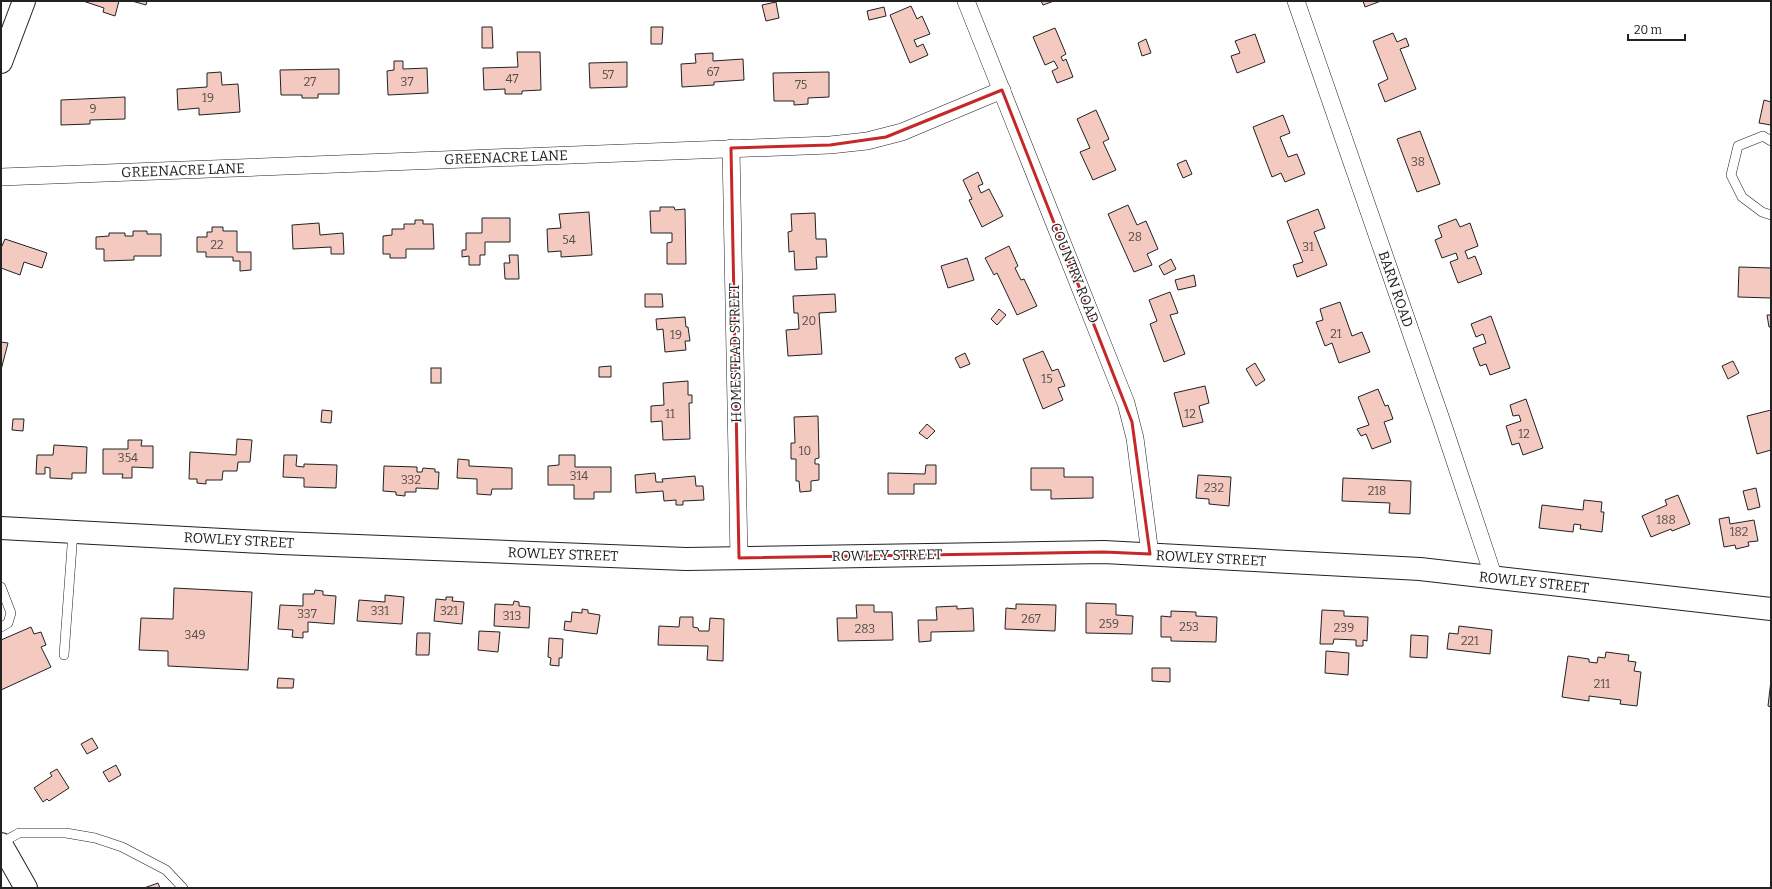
<svg xmlns="http://www.w3.org/2000/svg" width="1772" height="889" font-family="Bitter,serif">
<rect width="100%" height="100%" fill="#fff"/>
<!-- building -->
<g fill="#f3c9c0" stroke="#222">
<polygon points="83,1 119,1 115,16 103,12 104,8"/>
<polygon points="132,1 147,1 146,5"/>
<polygon points="1041,1 1054,1 1043,5"/>
<polygon points="1363,1 1381,1 1365,7"/>
<polygon points="776,2 779,18 766,21 762,5"/>
<polygon points="911,6 917,19 922,16 930,34 914,40 917,47 923,44 928,55 910,63 890,15"/>
<polygon points="884,7 886,16 869,20 867,11"/>
<polygon points="482,27 492,27 493,48 482,48"/>
<polygon points="651,27 663,27 662,44 651,44"/>
<polygon points="1055,28 1066,54 1061,57 1063,61 1066,59 1073,77 1057,83 1052,71 1058,68 1054,61 1045,65 1033,37"/>
<polygon points="1393,33 1397,42 1406,38 1409,46 1400,49 1416,89 1385,102 1378,84 1388,79 1373,41"/>
<polygon points="1255,34 1265,62 1237,73 1231,56 1240,53 1235,41"/>
<polygon points="1146,39 1151,53 1142,56 1138,43"/>
<polygon points="517,52 540,52 541,90 522,91 522,94 505,94 505,89 484,90 483,68 518,67"/>
<polygon points="713,53 713,61 743,59 744,80 714,82 714,85 682,87 681,64 696,63 695,54"/>
<polygon points="394,61 403,61 403,69 427,68 428,93 388,95 387,71 394,70"/>
<polygon points="627,62 627,87 590,88 589,63"/>
<polygon points="339,69 339,94 318,94 318,98 302,98 302,95 281,95 280,70"/>
<polygon points="221,72 222,85 238,84 240,112 199,115 199,108 178,110 177,89 207,87 207,73"/>
<polygon points="829,72 829,97 808,98 808,104 794,105 794,101 774,101 773,73"/>
<polygon points="125,97 125,119 90,120 90,124 61,125 61,100"/>
<polygon points="1764,100 1771,102 1771,125 1759,123"/>
<polygon points="1096,110 1109,139 1103,142 1116,170 1093,180 1080,152 1090,148 1077,119"/>
<polygon points="1283,115 1290,133 1280,137 1288,157 1297,154 1305,174 1285,182 1281,173 1272,177 1253,127"/>
<polygon points="1420,131 1440,184 1417,192 1397,139"/>
<polygon points="1186,160 1192,174 1183,178 1177,164"/>
<polygon points="978,172 983,184 978,186 981,193 989,189 1003,216 982,227 969,200 972,199 963,180"/>
<polygon points="1128,205 1137,225 1146,221 1158,249 1147,254 1152,265 1134,272 1108,214"/>
<polygon points="660,207 674,207 675,210 685,209 686,264 667,264 667,243 672,242 672,233 651,233 650,211 660,211"/>
<polygon points="1318,209 1325,228 1314,232 1327,265 1297,277 1293,265 1303,262 1287,221"/>
<polygon points="589,212 592,255 561,257 561,251 548,252 547,229 561,228 559,214"/>
<polygon points="815,213 816,239 826,239 827,257 816,257 817,269 795,270 794,251 789,252 788,232 792,231 791,214"/>
<polygon points="482,218 510,218 510,242 485,242 485,255 480,255 480,265 469,265 469,256 462,257 462,250 466,250 466,233 482,233"/>
<polygon points="1456,219 1460,227 1470,223 1478,246 1465,251 1468,259 1475,256 1482,274 1458,283 1450,262 1458,259 1456,253 1442,258 1435,240 1442,237 1438,226"/>
<polygon points="415,220 423,220 423,224 433,224 434,249 406,249 406,258 390,258 390,254 383,254 383,236 392,235 392,229 404,229 404,224 415,224"/>
<polygon points="319,223 320,235 343,233 344,254 331,254 331,247 293,249 292,225"/>
<polygon points="212,227 223,227 223,231 237,231 237,252 251,252 251,270 240,271 240,261 233,261 233,257 206,257 206,252 197,252 197,237 207,237 207,232 212,232"/>
<polygon points="133,231 147,231 147,234 161,234 161,256 134,256 134,260 104,261 104,249 96,249 96,237 109,236 109,233 125,233 125,236 133,236"/>
<polygon points="5,239 47,253 42,268 24,262 20,275 1,268 1,248"/>
<polygon points="1009,246 1018,266 1015,268 1021,280 1024,279 1037,306 1017,315 997,273 994,275 985,258"/>
<polygon points="509,255 518,255 519,279 505,279 504,263 510,263"/>
<polygon points="967,258 974,280 948,288 941,266"/>
<polygon points="1171,259 1176,269 1164,275 1159,266"/>
<polygon points="1739,267 1771,268 1771,298 1738,297"/>
<polygon points="1194,275 1196,286 1178,290 1175,280"/>
<polygon points="1170,292 1178,313 1170,315 1185,354 1164,362 1150,324 1157,321 1149,300"/>
<polygon points="645,294 662,294 663,307 645,307"/>
<polygon points="835,294 836,312 819,313 822,354 788,356 786,330 799,329 798,313 794,313 793,296"/>
<polygon points="1340,302 1352,336 1362,332 1370,352 1339,363 1332,343 1325,346 1316,322 1323,320 1320,309"/>
<polygon points="999,309 1006,315 997,325 991,319"/>
<polygon points="1767,315 1771,315 1771,327 1769,327"/>
<polygon points="1491,316 1510,368 1490,375 1486,364 1480,366 1473,348 1486,343 1483,334 1476,337 1471,324"/>
<polygon points="685,317 686,327 688,327 690,341 685,341 686,350 665,352 663,329 657,330 656,319"/>
<polygon points="1,342 8,343 1,370"/>
<polygon points="1043,351 1052,371 1058,369 1065,386 1058,388 1063,400 1043,409 1023,359"/>
<polygon points="965,353 970,364 960,368 955,358"/>
<polygon points="1733,361 1739,373 1728,379 1722,366"/>
<polygon points="1255,363 1265,380 1256,386 1246,369"/>
<polygon points="611,366 611,377 599,377 599,367"/>
<rect x="431" y="368" width="10" height="15"/>
<polygon points="688,381 688,395 692,395 692,403 689,403 690,439 663,440 662,421 651,422 651,406 664,405 663,383"/>
<polygon points="1205,386 1209,403 1199,406 1203,422 1183,427 1174,393"/>
<polygon points="1378,389 1385,406 1388,405 1393,419 1384,422 1391,442 1372,449 1366,434 1361,436 1357,429 1369,425 1358,397"/>
<polygon points="1526,399 1543,448 1523,455 1519,443 1512,445 1506,426 1521,421 1519,415 1513,416 1510,405"/>
<polygon points="322,410 332,411 331,423 321,422"/>
<polygon points="1771,410 1771,450 1757,454 1747,416"/>
<polygon points="818,416 819,458 815,459 815,464 819,464 819,480 811,481 811,491 800,492 799,481 796,481 796,459 791,459 791,443 795,443 794,417"/>
<polygon points="13,419 24,419 23,431 12,430"/>
<polygon points="927,424 935,431 927,439 919,433"/>
<polygon points="237,439 252,440 250,462 238,462 237,471 223,471 222,480 206,480 206,484 197,483 197,479 189,479 190,452 236,455"/>
<polygon points="128,440 142,440 141,446 153,446 153,468 132,467 132,478 122,478 123,474 103,474 103,449 128,449"/>
<polygon points="54,445 87,447 86,473 72,473 72,479 50,478 50,468 45,467 45,474 36,474 37,455 53,455"/>
<polygon points="284,455 297,455 296,466 304,467 304,464 337,465 336,488 304,487 304,478 283,477"/>
<polygon points="559,455 575,455 575,467 611,467 611,492 594,492 594,499 574,499 574,485 548,485 548,466 559,465"/>
<polygon points="458,459 469,460 469,466 512,468 512,489 492,489 491,495 477,494 477,479 457,478"/>
<polygon points="926,465 936,465 936,484 914,484 914,494 888,494 888,473 925,474"/>
<polygon points="384,466 417,467 417,472 422,472 423,468 435,469 435,472 439,472 438,489 416,488 416,492 405,492 405,496 396,495 396,492 383,491"/>
<polygon points="1031,468 1064,468 1064,477 1093,477 1093,498 1051,499 1051,490 1031,490"/>
<polygon points="655,473 656,482 663,482 662,479 695,476 696,486 703,486 704,500 683,501 683,505 676,505 676,500 664,501 663,491 636,493 635,475"/>
<polygon points="1198,475 1231,477 1229,506 1209,504 1209,499 1196,498"/>
<polygon points="1343,478 1411,481 1410,514 1389,513 1390,503 1342,501"/>
<polygon points="1756,488 1760,507 1748,510 1743,491"/>
<polygon points="1678,495 1690,524 1672,531 1671,529 1651,537 1642,516 1667,505 1665,500"/>
<polygon points="1584,500 1602,502 1601,512 1604,512 1602,532 1580,529 1581,525 1574,524 1573,532 1539,528 1542,505 1583,510"/>
<polygon points="1729,517 1730,524 1754,520 1758,541 1748,542 1749,546 1736,549 1735,545 1724,547 1719,519"/>
<polygon points="174,588 252,592 248,670 168,666 168,651 139,650 141,618 173,619"/>
<polygon points="315,590 323,591 323,595 336,596 334,624 308,622 308,632 303,632 303,638 292,637 293,630 278,629 280,605 303,606 303,594 314,594"/>
<polygon points="385,595 404,597 402,624 357,621 359,600 385,602"/>
<polygon points="446,597 453,597 452,601 464,602 462,624 434,621 436,599 446,600"/>
<polygon points="514,601 519,602 519,606 530,607 529,628 494,626 495,604 513,605"/>
<polygon points="1086,603 1116,604 1116,615 1133,616 1132,634 1086,633"/>
<polygon points="1016,604 1056,605 1055,631 1005,629 1006,608 1016,609"/>
<polygon points="856,605 874,605 874,612 892,612 893,640 838,641 837,618 857,618"/>
<polygon points="957,606 957,609 973,608 974,631 931,632 931,641 919,642 918,620 937,620 936,607"/>
<polygon points="582,609 588,610 588,613 600,615 597,634 564,630 565,621 571,622 572,612 582,613"/>
<polygon points="1322,610 1344,611 1344,616 1368,617 1367,641 1363,640 1363,646 1356,646 1356,640 1334,639 1333,644 1320,644"/>
<polygon points="1171,611 1196,612 1196,616 1217,617 1216,642 1171,641 1171,637 1161,637 1161,616 1171,617"/>
<polygon points="680,617 693,617 693,627 698,628 699,631 709,631 710,618 724,619 723,661 707,660 708,646 658,645 659,626 679,627"/>
<polygon points="1459,626 1492,630 1490,654 1447,649 1449,633 1458,634"/>
<polygon points="31,627 34,634 41,632 46,645 41,647 51,667 1,690 1,640"/>
<polygon points="479,631 500,632 498,652 478,650"/>
<polygon points="417,633 430,633 429,655 416,655"/>
<polygon points="1411,635 1428,636 1427,658 1410,657"/>
<polygon points="549,638 563,639 562,658 559,658 559,666 550,665 551,658 548,657"/>
<polygon points="1326,651 1349,653 1348,675 1325,673"/>
<polygon points="1606,652 1629,655 1628,661 1636,662 1634,671 1641,672 1637,706 1620,704 1621,700 1589,696 1589,701 1562,697 1568,656 1589,659 1589,662 1597,663 1598,657 1605,658"/>
<polygon points="1152,668 1170,668 1170,682 1152,681"/>
<polygon points="278,678 294,679 293,688 277,688"/>
<polygon points="1771,680 1771,707 1768,706"/>
<polygon points="92,738 98,748 87,754 81,744"/>
<polygon points="116,765 121,775 109,782 103,772"/>
<polygon points="57,769 69,788 49,801 47,799 43,802 34,788 52,776 50,773"/>
<polygon points="158,883 160,888 144,888"/>
</g>
<g fill="none" stroke-linecap="round" stroke-linejoin="round">
<!-- lane casing -->
<g stroke="#222" stroke-width="10">
<g id="lane">
<polyline points="1771,141 1763,136 1738,146 1731,175 1742,197 1762,212 1771,215"/>
<polyline points="1,587 11,613 8,623 1,627"/>
<polyline points="64,655 73,532"/>
<polyline points="1,843 19,833 66,833 95,838 122,847 166,870 183,888"/>
</g>
</g>
<!-- street casing -->
<g stroke="#222" stroke-width="18">
<g id="street">
<polyline points="966,1 1126,403 1135,438 1150,554"/>
<polyline points="1296,1 1442,422 1494,578"/>
<polyline points="731,148 739,558"/>
<polyline points="1,177 830,145 867,141 902,132 1002,90"/>
</g>
</g>
<!-- secondary casing -->
<g stroke="#222" stroke-width="24">
<g id="secondary">
<polyline points="1,62 24,1"/>
<polyline points="1,528 281,543 686,559 1104,552 1420,569 1771,609"/>
<polyline points="1,844 26,888"/>
</g>
</g>
<!-- lane -->
<use href="#lane" stroke="#fff" stroke-width="9"/>
<!-- street -->
<use href="#street" stroke="#fff" stroke-width="17"/>
<!-- secondary -->
<use href="#secondary" stroke="#fff" stroke-width="22"/>
</g>
<!-- marked area -->
<path fill="none" stroke="#c62828" stroke-width="3" stroke-linejoin="round" d="M 1002,90 L 1132,422 L 1150,554 L 1104,552 L 739,558 L 731,148 L 830,145 L 886,137 Z"/>
<g text-anchor="middle" stroke-width="3" stroke-linejoin="round" paint-order="stroke">
<!-- number labels -->
<g font-size="12" fill="#564c4a">
<text x="713" y="76">67</text>
<text x="608" y="79">57</text>
<text x="512" y="83">47</text>
<text x="310" y="86">27</text>
<text x="407" y="86">37</text>
<text x="801" y="89">75</text>
<text x="208" y="102">19</text>
<text x="93" y="113">9</text>
<text x="1418" y="166">38</text>
<text x="1135" y="241">28</text>
<text x="569" y="244">54</text>
<text x="217" y="249">22</text>
<text x="1308" y="251">31</text>
<text x="809" y="325">20</text>
<text x="1336" y="338">21</text>
<text x="676" y="339">19</text>
<text x="1047" y="383">15</text>
<text x="670" y="418">11</text>
<text x="1190" y="418">12</text>
<text x="1524" y="438">12</text>
<text x="805" y="455">10</text>
<text x="128" y="462">354</text>
<text x="579" y="480">314</text>
<text x="411" y="484">332</text>
<text x="1214" y="492">232</text>
<text x="1377" y="495">218</text>
<text x="1666" y="524">188</text>
<text x="1739" y="536">182</text>
<text x="380" y="615">331</text>
<text x="449" y="615">321</text>
<text x="307" y="618">337</text>
<text x="512" y="620">313</text>
<text x="1031" y="623">267</text>
<text x="1109" y="628">259</text>
<text x="1189" y="631">253</text>
<text x="1344" y="632">239</text>
<text x="865" y="633">283</text>
<text x="195" y="639">349</text>
<text x="1470" y="645">221</text>
<text x="1602" y="688">211</text>
</g>
<!-- street labels -->
<g font-size="14" fill="#222" stroke="#fff">
<text transform="translate(506 157) rotate(-2)" y="5">GREENACRE LANE</text>
<text transform="translate(183 170) rotate(-2)" y="5">GREENACRE LANE</text>
<text transform="translate(1075 273) rotate(68)" y="5">COUNTRY ROAD</text>
<text transform="translate(1396 289) rotate(71)" y="5">BARN ROAD</text>
<text transform="translate(735 353) rotate(-91)" y="5">HOMESTEAD STREET</text>
<text transform="translate(239 540) rotate(3)" y="5">ROWLEY STREET</text>
<text transform="translate(563 554) rotate(2)" y="5">ROWLEY STREET</text>
<text transform="translate(887 555) rotate(-1)" y="5">ROWLEY STREET</text>
<text transform="translate(1211 558) rotate(3)" y="5">ROWLEY STREET</text>
<text transform="translate(1534 582) rotate(6)" y="5">ROWLEY STREET</text>
</g>
</g>
<!-- border -->
<rect width="1772" height="889" fill="none" stroke="#222222" stroke-width="4"/>
<!-- scale -->
<path d="M1628 34v6h57v-6" fill="none" stroke="#222222" stroke-width="2"/>
<text x="1634" y="34" font-size="12" fill="#222222" stroke="#ffffff" stroke-width="3" paint-order="stroke">20 m</text>
</svg>
